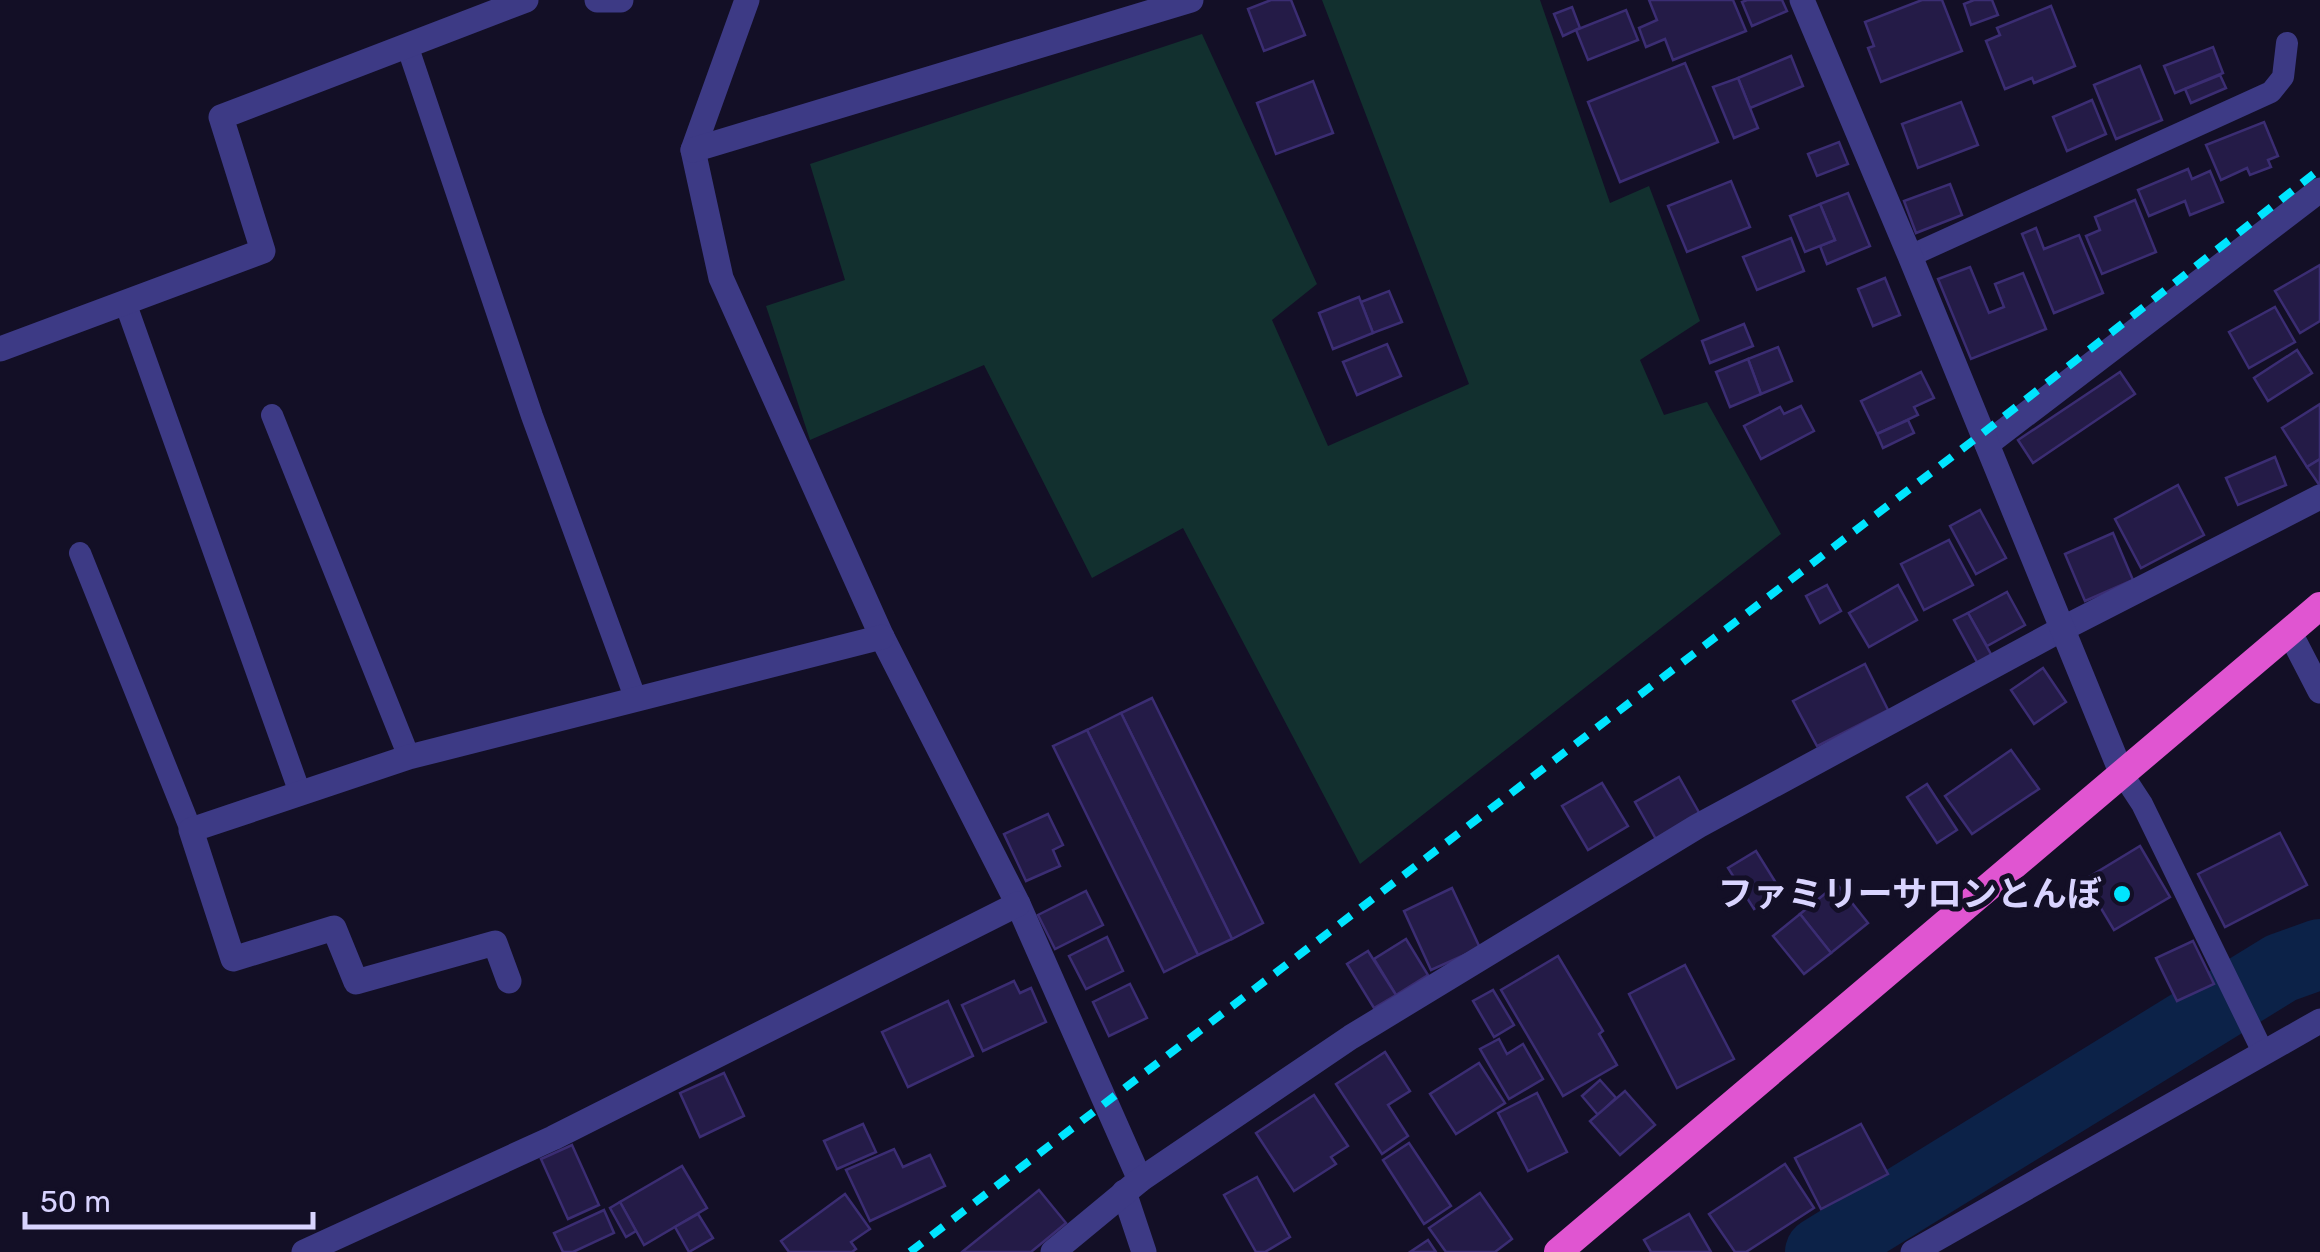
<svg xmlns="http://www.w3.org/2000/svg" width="2320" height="1252" font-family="Rubik,'Noto Sans JP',sans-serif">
<rect width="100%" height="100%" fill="#130f26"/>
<!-- green -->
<polygon fill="#12302f" points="1322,0 1540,0 1610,203 1649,186 1700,321 1640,360 1664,415 1707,402 1781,534 1360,864 1183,528 1092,578 984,365 810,440 766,306 845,280 810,164 1202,34 1317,284 1272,320 1328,446 1469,384"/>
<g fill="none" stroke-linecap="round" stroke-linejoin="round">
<!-- river -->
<polyline stroke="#0c2248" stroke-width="70" points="1820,1252 2281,968 2320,954"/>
</g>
<!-- building -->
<g fill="#241b47" stroke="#3b2d73" stroke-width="2.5">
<polygon points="1271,0 1291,0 1305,35 1264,51 1248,9"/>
<polygon points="1649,0 1733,0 1746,31 1673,60 1665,39 1646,47 1639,28 1657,20"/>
<polygon points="1747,0 1782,0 1787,11 1752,26 1742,2"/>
<polygon points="1922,0 1942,0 1962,51 1881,82 1868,48 1874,46 1865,22"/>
<polygon points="1974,0 1992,0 1998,15 1971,25 1964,4"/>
<polygon points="2051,6 2075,66 2034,83 2032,78 2005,89 1986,41 2000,35 1997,28"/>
<polygon points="1572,7 1580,28 1563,36 1554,14"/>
<polygon points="1626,10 1638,40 1588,60 1576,30"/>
<polygon points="2213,47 2223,73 2175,93 2164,66"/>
<polygon points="1791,56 1803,86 1750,108 1738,78"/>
<polygon points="1685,63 1718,142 1620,182 1588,102"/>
<polygon points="2140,66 2162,120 2116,139 2094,85"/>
<polygon points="2220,75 2226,88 2191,103 2185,89"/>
<polygon points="1738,78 1758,128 1734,138 1713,87"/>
<polygon points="1313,81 1333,133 1276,154 1257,103"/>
<polygon points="2092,100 2106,134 2067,151 2053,117"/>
<polygon points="1961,102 1978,145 1918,168 1902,124"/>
<polygon points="2264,122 2278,156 2268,160 2271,167 2250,175 2247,168 2221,180 2206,145"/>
<polygon points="1839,142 1848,164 1817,176 1808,154"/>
<polygon points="2188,169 2192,179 2210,171 2223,202 2190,215 2185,201 2149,216 2138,190"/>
<polygon points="1731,181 1750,227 1687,252 1668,206"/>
<polygon points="1950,184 1962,215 1916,233 1904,201"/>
<polygon points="1848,193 1870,246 1827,264 1820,246 1835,240 1820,204"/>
<polygon points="2135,200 2156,252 2102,274 2086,236 2100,230 2095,217"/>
<polygon points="1820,204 1835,240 1805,252 1790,216"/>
<polygon points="2036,228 2044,249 2079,235 2103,293 2054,313 2022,234"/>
<polygon points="1791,238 1804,271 1757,290 1743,257"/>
<polygon points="2320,265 2320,321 2300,333 2275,291"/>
<polygon points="1970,267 1989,313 2004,307 1995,284 2023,273 2046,329 1971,359 1938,279"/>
<polygon points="1885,278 1900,315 1873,326 1858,289"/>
<polygon points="1389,291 1402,322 1373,333 1361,302"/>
<polygon points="1359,297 1373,333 1333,349 1319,313"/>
<polygon points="2275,307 2295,342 2249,368 2229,332"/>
<polygon points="1744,324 1753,346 1710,363 1702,341"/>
<polygon points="1387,344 1401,376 1357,395 1343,362"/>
<polygon points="1778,347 1792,381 1761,394 1748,359"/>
<polygon points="2297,350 2312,373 2268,401 2254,378"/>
<polygon points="1748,359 1761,394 1730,407 1716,372"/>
<polygon points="1921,372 1934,398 1914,407 1918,415 1877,434 1861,401"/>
<polygon points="2120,372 2135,394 2033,463 2018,440"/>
<polygon points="2320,404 2320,459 2307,467 2282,428"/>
<polygon points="1801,406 1814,431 1761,459 1744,426 1780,407 1784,414"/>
<polygon points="1908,420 1914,433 1883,448 1877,434"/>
<polygon points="2275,457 2286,485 2238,505 2226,478"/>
<polygon points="2320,459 2320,486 2307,467"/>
<polygon points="2178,485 2204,535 2141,568 2115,519"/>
<polygon points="1980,510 2006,558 1976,574 1950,526"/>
<polygon points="2113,533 2133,580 2085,601 2065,554"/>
<polygon points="1949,540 1973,585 1924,610 1901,564"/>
<polygon points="1827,585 1841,611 1820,623 1806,596"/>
<polygon points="1898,585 1917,620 1869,647 1849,613"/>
<polygon points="2007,592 2025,625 1987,646 1968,613"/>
<polygon points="1968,613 1992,656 1978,664 1954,620"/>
<polygon points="1865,664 1888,710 1817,746 1793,701"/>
<polygon points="2043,668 2066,702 2034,724 2011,690"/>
<polygon points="1152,698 1263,923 1232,939 1121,713"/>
<polygon points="1121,713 1232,939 1198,955 1087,730"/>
<polygon points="1087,730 1198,955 1164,972 1053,746"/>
<polygon points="2011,750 2039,789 1972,834 1945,796"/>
<polygon points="1679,777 1701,816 1657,841 1635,802"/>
<polygon points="1602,783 1628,826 1588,850 1562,806"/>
<polygon points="1927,784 1957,830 1937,843 1907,797"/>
<polygon points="1048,814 1063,845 1053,850 1060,866 1026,881 1004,834"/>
<polygon points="2280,833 2307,885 2225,927 2198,874"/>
<polygon points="2140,846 2170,897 2114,930 2084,880"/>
<polygon points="1756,851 1781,891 1754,909 1728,868"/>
<polygon points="1837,884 1868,923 1831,953 1800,914"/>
<polygon points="1452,888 1480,948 1431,970 1404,911"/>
<polygon points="1086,891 1103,925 1055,949 1038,915"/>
<polygon points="1800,914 1831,953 1804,974 1773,936"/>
<polygon points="1107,937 1123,971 1086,989 1069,956"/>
<polygon points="1406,939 1428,975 1396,995 1374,959"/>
<polygon points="2193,941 2214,984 2177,1001 2156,958"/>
<polygon points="1368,951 1396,995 1374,1008 1347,964"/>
<polygon points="1558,956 1603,1031 1599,1034 1617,1065 1563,1096 1501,990"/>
<polygon points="1685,965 1734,1059 1677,1088 1629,994"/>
<polygon points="1014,981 1020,993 1031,988 1046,1022 983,1051 962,1005"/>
<polygon points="1130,984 1147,1018 1109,1036 1093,1002"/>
<polygon points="1493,990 1514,1025 1494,1037 1473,1001"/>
<polygon points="948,1001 973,1056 908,1087 882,1032"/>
<polygon points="1499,1039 1507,1054 1523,1044 1543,1079 1509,1099 1480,1049"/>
<polygon points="1385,1052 1410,1091 1388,1105 1408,1136 1382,1154 1336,1084"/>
<polygon points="1479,1063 1505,1103 1456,1134 1430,1094"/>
<polygon points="724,1073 744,1116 700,1137 680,1093"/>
<polygon points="1600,1080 1616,1098 1598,1115 1582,1096"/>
<polygon points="1625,1091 1655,1125 1620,1155 1590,1121"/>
<polygon points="1537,1093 1567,1152 1528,1171 1498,1113"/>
<polygon points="1314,1095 1348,1146 1331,1157 1336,1164 1294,1191 1256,1133"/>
<polygon points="863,1124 876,1152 837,1169 824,1141"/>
<polygon points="1861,1124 1888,1174 1821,1209 1795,1158"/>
<polygon points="1409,1143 1451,1206 1424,1224 1383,1160"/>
<polygon points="572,1145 599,1205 568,1219 541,1159"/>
<polygon points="894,1149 903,1167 930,1155 945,1186 870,1221 846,1170"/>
<polygon points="1785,1164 1814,1208 1746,1252 1735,1252 1709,1214"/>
<polygon points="682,1166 707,1208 644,1245 620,1202"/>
<polygon points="1257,1177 1290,1237 1265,1252 1256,1252 1224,1195"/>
<polygon points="1039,1190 1066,1223 1031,1252 962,1252"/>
<polygon points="1480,1193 1512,1239 1495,1252 1446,1252 1429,1228"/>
<polygon points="845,1194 870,1229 851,1242 856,1249 852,1252 789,1252 781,1241"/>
<polygon points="620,1202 636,1231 626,1237 610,1208"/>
<polygon points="604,1210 614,1233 573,1252 563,1252 554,1233"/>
<polygon points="698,1214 713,1238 689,1252 675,1227"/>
<polygon points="1689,1214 1711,1252 1651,1252 1644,1240"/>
<polygon points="1428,1240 1436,1252 1410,1252"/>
</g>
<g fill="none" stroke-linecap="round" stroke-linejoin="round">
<!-- service -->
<g stroke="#3d3a85" stroke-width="22">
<polyline points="408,48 532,416 636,700"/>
<polyline points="1910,256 2271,92 2283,77 2287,43"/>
<polyline points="125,302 300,793"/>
<polyline points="272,415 409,757"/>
<polyline points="80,553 191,830"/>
<polyline points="2121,772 2142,804 2263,1052"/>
</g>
<!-- minor -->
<g stroke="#3d3a85" stroke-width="25">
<polyline points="597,0 621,0"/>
<polyline points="747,0 693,150 721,278 882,637 1018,904 1140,1180"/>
<polyline points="693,150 1191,0"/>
<polyline points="0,349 263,251 221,117 526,0"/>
<polyline points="1987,444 2320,190"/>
<polyline points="509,981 495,943 356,982 334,928 233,959 191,830 409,757 882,637"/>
<polyline points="1124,1192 1144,1252"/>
<polyline points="304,1252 553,1138 1018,904"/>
<polyline points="1053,1252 1140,1180 1351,1037 1698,826 2062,629 2320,497"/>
<polyline points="1913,1252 2320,1021"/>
</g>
<!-- tertiary -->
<g stroke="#3d3a85" stroke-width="25">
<polyline points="1802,0 1910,256 2121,772"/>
<polyline points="2290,633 2320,691"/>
</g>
<!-- trunk -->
<polyline stroke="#e055d1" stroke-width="28" points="1558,1252 2320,606"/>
<!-- rail -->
<polyline stroke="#00e5ff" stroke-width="8" stroke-dasharray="15 12" stroke-linecap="butt" points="910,1252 1983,433 2320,169"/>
</g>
<!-- markers -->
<circle fill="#00e5ff" stroke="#130f26" stroke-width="4" cx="2122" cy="894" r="10"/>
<g text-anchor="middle" stroke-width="10" stroke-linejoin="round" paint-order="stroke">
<!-- poi labels -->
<g font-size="35" font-weight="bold" fill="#d9d4ff" stroke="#130f26" text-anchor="end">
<text x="2102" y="906">ファミリーサロンとんぼ</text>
</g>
</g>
<!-- scale -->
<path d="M25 1212v15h288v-15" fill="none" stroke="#d9d4ff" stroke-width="5"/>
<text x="40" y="1212" font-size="30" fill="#d9d4ff" stroke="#130f26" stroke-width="8" paint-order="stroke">50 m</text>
</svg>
